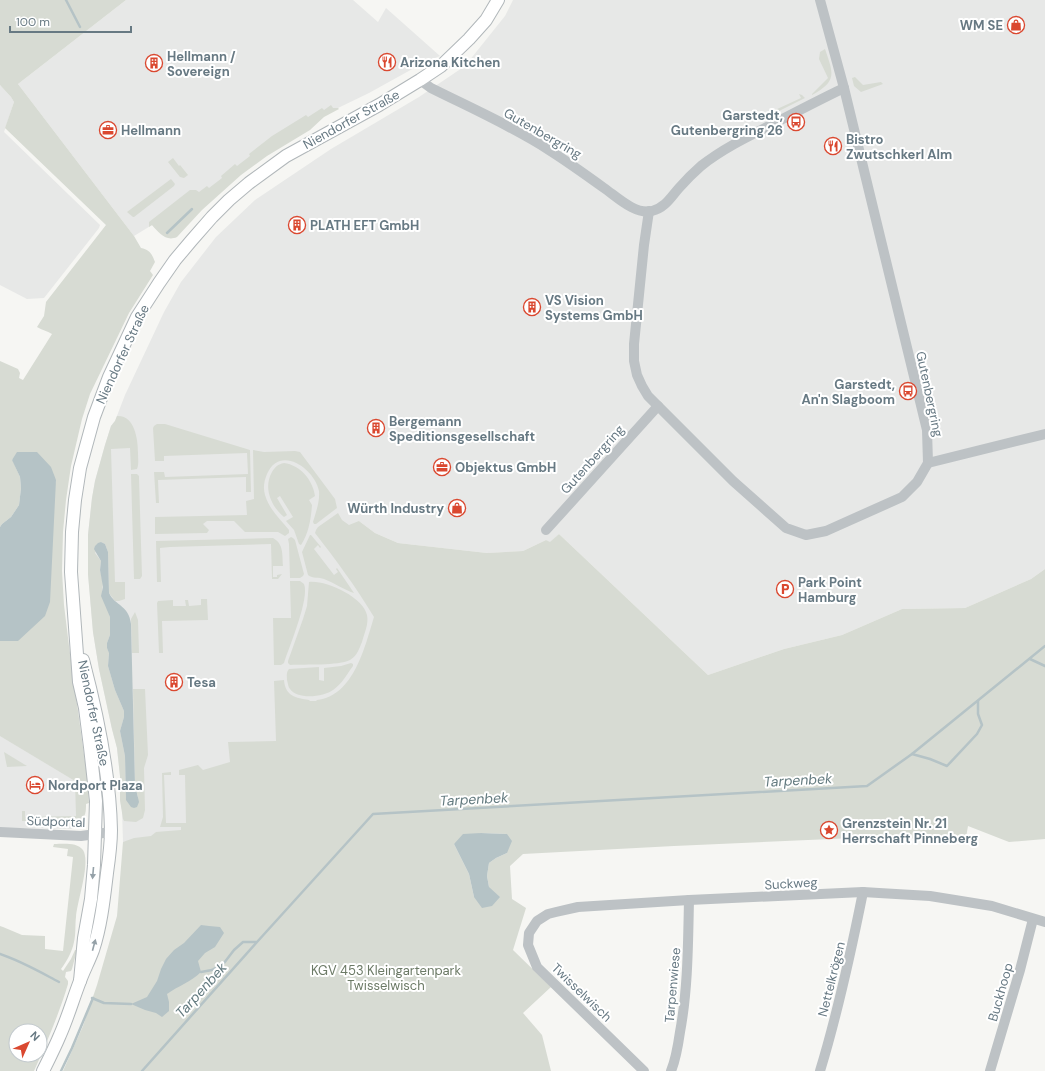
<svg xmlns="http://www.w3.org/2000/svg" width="1045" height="1071" font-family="'DM Sans',sans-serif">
<rect width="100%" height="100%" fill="#f6f6f3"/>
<!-- built -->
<g fill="#e7e8e7">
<polygon points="126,0 353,0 378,22 386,8 440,56 425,62 369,93 338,108 333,108 159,232 152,225 134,236 18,84"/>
<polygon points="513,0 1045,0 1045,569 1031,579 965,608 902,609 842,635 784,649 708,675 559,534 550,543 546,540 523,551 487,553 398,543 375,533 359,521 378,609 366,667 191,835 123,842 122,810 120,800 120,776 117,748 112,729 99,669 93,632 88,574 88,535 92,498 95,481 105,445 111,426 115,421 125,395 164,312 181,282 216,237 255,200 331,149 419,97 465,66 505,16"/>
<polygon points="0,85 11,97 14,102 4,132 100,225 99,228 44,298 27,299 0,285"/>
<polygon points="0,727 80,777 83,825 71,829 0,828"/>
</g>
<!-- green -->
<g fill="#d7dbd3" fill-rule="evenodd">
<path d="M 0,0 L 126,0 L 18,84 L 134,236 L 141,248 C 150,250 152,254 155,262 L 150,271 L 153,275 L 129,313 L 90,394 L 82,419 L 71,466 L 66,500 L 63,532 L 62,571 L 64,605 L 69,646 L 87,776 L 89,803 L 86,804 C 86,811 86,816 80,822 L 22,821 L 22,811 L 25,811 L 25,817 L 76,816 L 75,781 L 0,736 L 0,641 L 18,641 L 56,480 L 12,459 L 20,477 L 21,488 L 19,505 L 11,517 L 2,524 L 0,527 L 0,361 L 18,369 L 20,373 L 19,378 L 23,380 L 52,334 C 47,331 42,330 37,327 L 44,316 L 46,302 L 106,225 L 5,128 L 14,102 L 11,97 L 0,85 Z"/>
<path d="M 825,49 C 833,73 838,81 812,95 L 812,94 L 828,78 L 819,59 L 820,52 Z"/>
<polygon points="855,77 863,85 881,82 883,84 861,92 854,86 852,78"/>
<polygon points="799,94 802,95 805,98 761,120 760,119 760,117 801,98"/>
<path d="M 331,105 L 333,108 L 338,108 L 339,109 L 324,117 L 310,130 L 267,156 L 241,175 L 202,210 L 177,237 C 166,242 159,233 152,225 L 149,227 L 149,222 L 190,190 L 196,190 L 199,192 L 207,186 L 209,188 L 222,178 L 221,176 L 235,164 L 237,166 L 250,156 L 249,154 L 272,136 L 306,115 L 308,117 L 322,108 L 324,110 Z"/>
<polygon points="173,158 179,166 180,165 188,175 184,178 180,177 168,162"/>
<polygon points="171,179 175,184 174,186 134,217 133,217 127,212"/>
<path d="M 117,416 C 135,415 138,440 138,453 C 138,459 139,464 137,469 L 131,470 L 130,448 L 111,449 L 115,582 L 125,582 L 125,599 L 119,601 L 115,601 L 109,593 L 108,552 L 105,544 L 101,542 L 95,553 L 101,561 L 100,570 L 103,583 L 102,591 L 110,617 L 110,635 L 107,643 L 107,648 L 109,652 L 108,666 L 115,690 L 124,711 L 124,717 L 120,731 L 125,756 L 126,800 L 138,797 L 135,785 L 133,689 L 145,689 L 148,755 L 144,768 L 145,810 L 143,818 L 136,822 L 124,821 L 123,819 L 120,800 L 120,776 L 117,748 L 112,729 L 99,669 L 93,632 L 88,574 L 88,535 L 92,498 L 95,481 L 105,445 L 111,426 L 115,421 Z"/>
<polygon points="157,424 165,424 250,450 251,492 246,492 246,477 158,480 159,503 156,503 154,472 164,472 165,477 248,474 247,453 164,456 164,461 155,461 153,428 154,426"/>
<path d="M 253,450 L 264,452 L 295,451 L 300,452 L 335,499 L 337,508 L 316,524 L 314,524 L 313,522 C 316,512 320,501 319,491 C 315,469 280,444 267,474 C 264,481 263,488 265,495 C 269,509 280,519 289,530 L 289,533 L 285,536 L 278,532 L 245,532 L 234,521 L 207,521 L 203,524 L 209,530 L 207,533 L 155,534 L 155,517 L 247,515 L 246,501 L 254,499 Z"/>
<path d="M 284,463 C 300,465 313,480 315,496 L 309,500 L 312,505 C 311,518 309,533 301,545 L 299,544 L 294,530 L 286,521 L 293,517 L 280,496 L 277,498 L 287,515 L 284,517 C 271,506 263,488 272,472 C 275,467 278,464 284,463 Z"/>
<polygon points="131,474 137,474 139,476 139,478 142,576 140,579 134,579"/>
<path d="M 338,513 L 342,520 L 349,525 L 359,521 L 375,533 L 398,543 L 487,553 L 523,551 L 546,540 L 550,542 L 559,534 L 708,675 L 784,649 L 842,635 L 902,609 L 965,608 L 1031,579 L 1045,569 L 1045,839 L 1009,842 L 968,826 L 965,843 L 923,839 L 877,837 L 674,846 L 523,854 L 510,866 L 512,899 L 526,908 L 513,950 L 551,987 L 523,1013 L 542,1035 L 551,1071 L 63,1071 L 83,1026 L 97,985 L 117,916 L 123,842 L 134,838 L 151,836 L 156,832 L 181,830 L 181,827 L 160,827 L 163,817 L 162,773 L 171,772 L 171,775 L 164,775 L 166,823 L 186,823 L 185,775 L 179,775 L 179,770 L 198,765 L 203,770 L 230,762 L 228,742 L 276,741 L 274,681 L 284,680 C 285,696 296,698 309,700 L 310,701 L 316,701 L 317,700 C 354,696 365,646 374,617 C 356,587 336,560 315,533 L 316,530 L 318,527 ZM 481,833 L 507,834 L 507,853 L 496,858 L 489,863 L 487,876 L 489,887 L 474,897 L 469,874 L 454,844 Z"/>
<path d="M 310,535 L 311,535 L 321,547 L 320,548 L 318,545 L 314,549 L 334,575 L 338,572 L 336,569 L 337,568 L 354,593 C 344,590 335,583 324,579 C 319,577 313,579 308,575 L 302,552 Z"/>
<polygon points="291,537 293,538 295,540 304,574 303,576 300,578 290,578 289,544 288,539"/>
<path d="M 273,538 C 284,544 282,555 283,566 L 273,566 L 273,577 L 277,577 L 277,575 L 282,574 L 278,579 L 272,579 L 271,544 L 170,547 L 160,548 L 161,582 L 157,582 L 156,541 Z"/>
<path d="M 290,581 L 300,581 L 304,584 C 310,598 289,647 284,663 L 281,665 L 274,665 L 273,618 L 291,618 Z"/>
<path d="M 309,582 C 326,580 363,597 367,615 C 369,624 364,634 362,642 C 359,649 357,656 350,660 C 338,666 305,664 290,665 L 288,663 L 288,661 L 303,619 L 307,606 Z"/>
<polygon points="201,599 207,599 208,620 162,621 163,653 159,653 157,603 158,601 173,600 173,606 186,606 185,600 188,600 189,606 201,605"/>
<polygon points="135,612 138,620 139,653 132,653 131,619"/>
<path d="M 351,663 L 353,664 L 353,666 C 347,674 342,684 333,690 C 324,697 297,700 290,689 C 288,687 288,683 287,680 C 287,676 286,672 289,669 L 319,667 L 319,680 L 324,681 L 324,668 L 341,666 Z"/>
<polygon points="4,752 27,766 7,767"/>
<path d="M 54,844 C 63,844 77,842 83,850 C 91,863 77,901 76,917 C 75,925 76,934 74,942 C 72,952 67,961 61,969 L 63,971 L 71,959 L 75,950 L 77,950 L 72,969 L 71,971 L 66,972 L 65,977 L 68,981 L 68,984 C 59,1014 47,1042 34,1071 L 0,1071 L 0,926 L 3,927 L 22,935 L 45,936 L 45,949 L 63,951 L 73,857 L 67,856 L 68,849 L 53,847 ZM 16,1031 L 40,1031 L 40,1055 L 16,1055 Z"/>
</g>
<!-- water -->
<g fill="#b5c3c6">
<polygon points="17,452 37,452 51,467 56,480 50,602 45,616 18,641 0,641 0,527 2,524 11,517 19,505 21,488 20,477 12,460"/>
<path d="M 101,542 L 105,544 L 108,552 L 109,593 C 115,606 129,605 131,624 L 135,785 L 139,802 L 137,807 L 134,808 L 131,807 L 126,800 L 125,756 L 120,731 L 124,717 L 124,711 L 115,690 L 108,666 L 109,653 L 107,648 L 107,643 L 110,635 L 110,617 L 101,596 L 103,587 L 100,570 L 101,561 L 94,549 L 95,546 L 98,543 Z"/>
<polygon points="481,833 507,834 512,841 507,853 496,858 489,863 487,876 489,887 500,897 492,906 482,908 474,897 469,874 454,844 463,834"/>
<path d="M 201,925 L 209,926 L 220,927 L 224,933 L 215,947 L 205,953 L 198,961 L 201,972 C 191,982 178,986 167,994 L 169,1002 L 169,1011 L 162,1017 L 156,1013 L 145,1010 L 131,1004 L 147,997 L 157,981 L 161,969 L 166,959 L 174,950 L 184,943 Z"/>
</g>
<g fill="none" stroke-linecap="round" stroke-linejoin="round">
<!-- stream -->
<g stroke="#b5c3c6" stroke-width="2.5">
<polyline points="66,0 80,27"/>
<polyline points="167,233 192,209"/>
<polyline points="1030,659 1045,666"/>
<polyline points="912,754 930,759 947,766 977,734 982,725 978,714 978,701"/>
<path d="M 0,954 C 21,961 40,972 59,982"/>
<polyline points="201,972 212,970 224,963 234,950 243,942 256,942"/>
<polyline points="92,998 104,1003 131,1004"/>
<polyline points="61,1071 72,1048 93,998"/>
<polyline points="142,1071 257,942 373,814 867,786 912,754 1045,646"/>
</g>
<!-- major casing -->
<g stroke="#b1b7ba" stroke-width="14">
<g id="major">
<polyline points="80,981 84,938 91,899 94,865 96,801 90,747 85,708 79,682 71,572 72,532 75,500 80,468 94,417 109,377 137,317 159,283 175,260 191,241 212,217 229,200 249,183 286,156 379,105 420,80 441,66 469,39 486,20 498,0"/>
<path d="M 43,1071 C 49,1059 55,1047 60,1035 C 68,1017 73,999 80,981 C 84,970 89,961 93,950 C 101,926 104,898 107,873 C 109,859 111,844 111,830 C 110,775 97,713 83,660"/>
</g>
</g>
<!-- minor -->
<g stroke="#bdc2c5" stroke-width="10">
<path d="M 420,80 L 431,88 C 471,108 512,126 549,150 C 568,162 586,175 604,188 C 617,197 635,215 652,211 C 665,208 671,197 679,188 C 686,180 693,173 701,166 C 721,150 745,138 769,126 C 794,113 819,100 844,88"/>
<polyline points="649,211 644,245 634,344 634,361 637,375 642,386 648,396 733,481 786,528 806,535 826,531 902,497 917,482 928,463 927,430 844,88 820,0"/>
<polyline points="928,463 1045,434"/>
<polyline points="546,530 658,406"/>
<polyline points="0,832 81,836 111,832"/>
<polyline points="644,1071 537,967 528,945 529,933 537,921 548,914 556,912 578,907 689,900 863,892 879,893 930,896 992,906 1045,922"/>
<path d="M 671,1071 C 676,1059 678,1046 680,1032 C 688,989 688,944 689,900"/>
<path d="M 820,1071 C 838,1012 851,952 863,892"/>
<polyline points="990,1071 1020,970 1033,919"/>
</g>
<!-- major -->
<use href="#major" stroke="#fff" stroke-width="12"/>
</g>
<!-- one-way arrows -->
<defs><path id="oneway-solid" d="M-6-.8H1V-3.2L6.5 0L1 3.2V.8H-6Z"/></defs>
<g fill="#95a1a8">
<use href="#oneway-solid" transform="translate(93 873) rotate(95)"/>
<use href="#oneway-solid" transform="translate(94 945) rotate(-75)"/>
</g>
<!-- icons -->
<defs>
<g id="shop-ring" transform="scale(0.9)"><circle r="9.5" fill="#fff" stroke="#da4830" stroke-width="1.5"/><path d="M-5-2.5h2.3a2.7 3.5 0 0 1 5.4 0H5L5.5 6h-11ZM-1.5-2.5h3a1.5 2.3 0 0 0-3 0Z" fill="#da4830"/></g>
<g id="restaurant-ring" transform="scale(0.9)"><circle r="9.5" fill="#fff" stroke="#da4830" stroke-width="1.5"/><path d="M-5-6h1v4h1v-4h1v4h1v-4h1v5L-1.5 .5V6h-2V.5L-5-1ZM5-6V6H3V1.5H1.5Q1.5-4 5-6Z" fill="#da4830"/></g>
<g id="building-ring" transform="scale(0.9)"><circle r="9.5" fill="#fff" stroke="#da4830" stroke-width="1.5"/><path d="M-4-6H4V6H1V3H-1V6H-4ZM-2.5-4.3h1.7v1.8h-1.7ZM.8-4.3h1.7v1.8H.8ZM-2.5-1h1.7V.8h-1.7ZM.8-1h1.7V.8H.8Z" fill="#da4830"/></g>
<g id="bus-ring" transform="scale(0.9)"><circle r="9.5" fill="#fff" stroke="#da4830" stroke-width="1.5"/><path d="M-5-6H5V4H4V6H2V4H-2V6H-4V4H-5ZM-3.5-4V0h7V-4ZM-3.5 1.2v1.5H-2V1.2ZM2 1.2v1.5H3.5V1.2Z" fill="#da4830"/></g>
<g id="office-ring" transform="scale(0.9)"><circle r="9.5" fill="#fff" stroke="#da4830" stroke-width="1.5"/><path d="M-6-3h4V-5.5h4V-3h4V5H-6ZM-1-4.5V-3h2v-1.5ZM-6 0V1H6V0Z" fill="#da4830"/></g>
<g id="parking-ring" transform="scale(0.9)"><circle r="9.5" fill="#fff" stroke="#da4830" stroke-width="1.5"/><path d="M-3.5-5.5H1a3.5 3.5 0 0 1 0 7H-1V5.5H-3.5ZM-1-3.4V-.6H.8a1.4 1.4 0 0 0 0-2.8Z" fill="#da4830"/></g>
<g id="hotel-ring" transform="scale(0.9)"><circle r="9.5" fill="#fff" stroke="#da4830" stroke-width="1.5"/><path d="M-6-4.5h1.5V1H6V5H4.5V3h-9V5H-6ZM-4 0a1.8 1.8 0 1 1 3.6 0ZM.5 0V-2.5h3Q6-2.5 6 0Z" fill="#da4830"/></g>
<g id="sight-ring" transform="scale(0.9)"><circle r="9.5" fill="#fff" stroke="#da4830" stroke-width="1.5"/><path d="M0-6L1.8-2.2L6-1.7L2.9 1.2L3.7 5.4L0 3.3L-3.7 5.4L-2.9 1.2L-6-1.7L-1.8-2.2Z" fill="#da4830"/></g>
</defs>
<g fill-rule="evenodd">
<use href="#shop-ring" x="1016" y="25"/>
<use href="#restaurant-ring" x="387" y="62"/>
<use href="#building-ring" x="154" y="63"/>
<use href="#bus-ring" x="796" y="122"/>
<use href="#office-ring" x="108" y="130"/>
<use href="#restaurant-ring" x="833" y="146"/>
<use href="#building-ring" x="297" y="225"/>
<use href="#building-ring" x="532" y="307"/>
<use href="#bus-ring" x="908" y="391"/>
<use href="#building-ring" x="376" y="428"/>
<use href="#office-ring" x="442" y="467"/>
<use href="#shop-ring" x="457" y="508"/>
<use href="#parking-ring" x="785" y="589"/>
<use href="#building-ring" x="174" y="682"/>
<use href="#hotel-ring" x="35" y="785"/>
<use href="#sight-ring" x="829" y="830"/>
</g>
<g text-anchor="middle" stroke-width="4" stroke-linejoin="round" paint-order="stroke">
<!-- poi labels -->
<g font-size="13" font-weight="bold" fill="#677983" stroke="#fff" text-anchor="start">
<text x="1003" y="30" text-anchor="end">WM SE</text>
<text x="167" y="61">Hellmann /<tspan x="167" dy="15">Sovereign</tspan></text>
<text x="400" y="67">Arizona Kitchen</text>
<text x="783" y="120" text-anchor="end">Garstedt,<tspan x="783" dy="15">Gutenbergring 26</tspan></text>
<text x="121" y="135">Hellmann</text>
<text x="846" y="144">Bistro<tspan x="846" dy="15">Zwutschkerl Alm</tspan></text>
<text x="310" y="230">PLATH EFT GmbH</text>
<text x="545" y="305">VS Vision<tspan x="545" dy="15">Systems GmbH</tspan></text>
<text x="895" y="389" text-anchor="end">Garstedt,<tspan x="895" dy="15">An'n Slagboom</tspan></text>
<text x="389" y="426">Bergemann<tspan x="389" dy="15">Speditionsgesellschaft</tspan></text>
<text x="455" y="472">Objektus GmbH</text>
<text x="444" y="513" text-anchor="end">Würth Industry</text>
<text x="798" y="587">Park Point<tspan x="798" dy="15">Hamburg</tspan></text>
<text x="187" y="687">Tesa</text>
<text x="48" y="790">Nordport Plaza</text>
<text x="842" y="828">Grenzstein Nr. 21<tspan x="842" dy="15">Herrschaft Pinneberg</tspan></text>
</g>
<!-- street labels -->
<g font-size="13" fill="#677983" stroke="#fff">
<text transform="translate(351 119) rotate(-29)" y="5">Niendorfer Straße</text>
<text transform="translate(543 133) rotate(30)" y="5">Gutenbergring</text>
<text transform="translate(122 354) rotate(-65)" y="5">Niendorfer Straße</text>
<text transform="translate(930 394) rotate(78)" y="5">Gutenbergring</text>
<text transform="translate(592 459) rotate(-48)" y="5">Gutenbergring</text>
<text transform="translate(94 713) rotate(78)" y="5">Niendorfer Straße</text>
<text transform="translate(56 821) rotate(2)" y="5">Südportal</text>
<text transform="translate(791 883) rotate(-3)" y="5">Suckweg</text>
<text transform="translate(831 979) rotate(-76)" y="5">Nettelkrögen</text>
<text transform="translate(672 985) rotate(-85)" y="5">Tarpenwiese</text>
<text transform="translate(582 992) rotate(44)" y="5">Twisselwisch</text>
<text transform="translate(1000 992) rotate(-74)" y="5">Buckhoop</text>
</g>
<!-- park labels -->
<g font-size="13" fill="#6c7a66" stroke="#fff">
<text x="386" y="975">KGV 453 Kleingartenpark<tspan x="386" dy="15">Twisselwisch</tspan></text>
</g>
<!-- water labels -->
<g font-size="14" font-style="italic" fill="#637a7f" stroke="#fff">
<text transform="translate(798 780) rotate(-3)" y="5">Tarpenbek</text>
<text transform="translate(474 799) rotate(-3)" y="5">Tarpenbek</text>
<text transform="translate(201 990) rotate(-48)" y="5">Tarpenbek</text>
</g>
</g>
<!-- north arrow -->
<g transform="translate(28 1043) rotate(45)"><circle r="19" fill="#ffffff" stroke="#c2c9cd"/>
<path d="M0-3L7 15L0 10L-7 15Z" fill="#da4830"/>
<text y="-6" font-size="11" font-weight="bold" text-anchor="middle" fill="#677983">N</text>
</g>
<!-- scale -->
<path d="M10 26v6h121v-6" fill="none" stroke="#677983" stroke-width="2"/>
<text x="16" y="26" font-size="12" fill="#677983" stroke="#ffffff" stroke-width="3" paint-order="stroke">100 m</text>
</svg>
